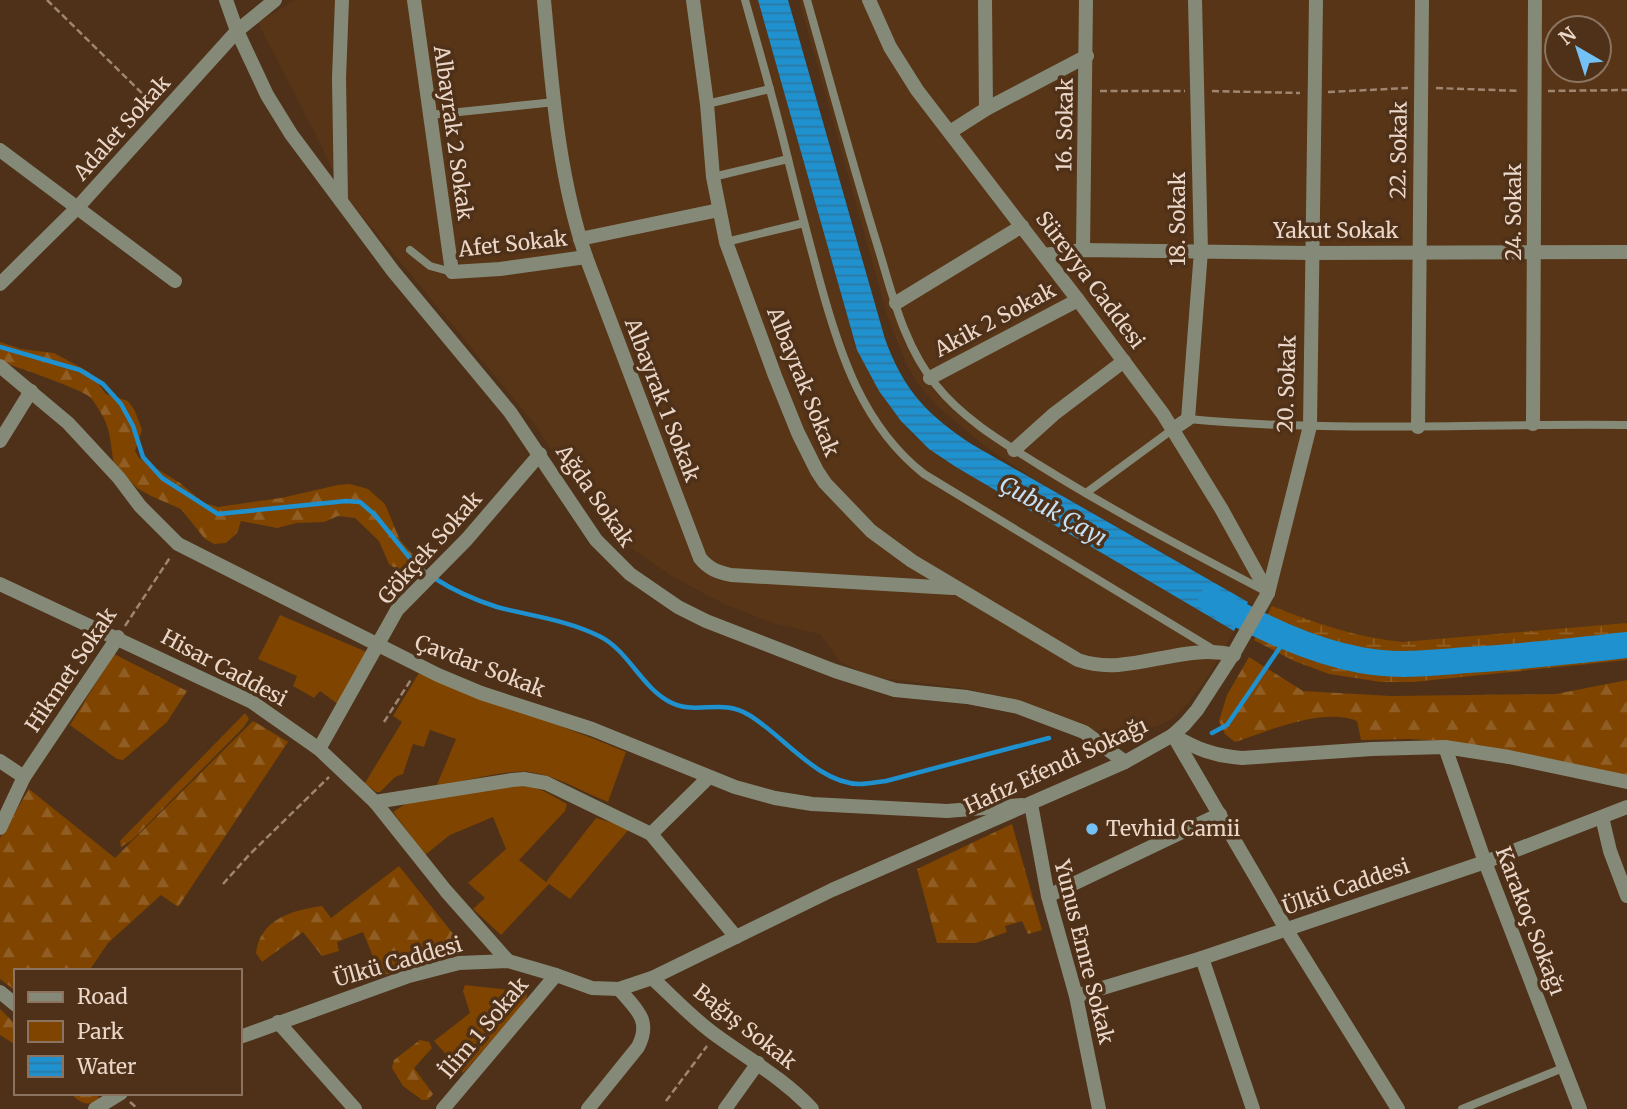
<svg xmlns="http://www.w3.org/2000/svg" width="1627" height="1109" font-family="Merriweather,serif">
<defs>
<pattern id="forest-firs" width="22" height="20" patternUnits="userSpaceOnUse" patternTransform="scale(1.75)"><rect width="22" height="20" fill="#7e4400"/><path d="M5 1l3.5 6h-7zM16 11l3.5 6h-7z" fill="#905e24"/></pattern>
<pattern id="wetland-marsh" width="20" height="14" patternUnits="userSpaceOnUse" patternTransform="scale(1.75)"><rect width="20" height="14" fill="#7e4400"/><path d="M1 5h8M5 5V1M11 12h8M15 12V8" fill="none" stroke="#905e24"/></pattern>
<pattern id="water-rules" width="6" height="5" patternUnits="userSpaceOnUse" patternTransform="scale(1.75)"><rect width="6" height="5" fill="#1f91cf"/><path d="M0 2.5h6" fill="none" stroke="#2b79a3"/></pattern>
</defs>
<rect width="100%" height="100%" fill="#4e3118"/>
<!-- built -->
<g fill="#583516" fill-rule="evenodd">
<polygon points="294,0 758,0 857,350 879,391 901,421 913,435 956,467 1234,631 1207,678 1188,703 1172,719 1158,726 1132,732 1099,733 1005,697 964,688 873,677 840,662 820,634 776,624 724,604 673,577 631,548 582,496 533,422 343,193 320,143 258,23"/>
<path d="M 799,0 L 1627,0 L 1627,630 L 1402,650 L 1306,628 L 1248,602 L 1037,481 L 986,447 L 937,406 L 916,381 L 906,364 L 888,318 ZM 1557,28 L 1599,28 L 1599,70 L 1557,70 Z"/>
</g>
<!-- green -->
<g fill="#7e4400">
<polygon points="280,615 369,653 339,705 320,691 314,698 293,686 297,676 258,659"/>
<path d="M 419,673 C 487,702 558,723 626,752 L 608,802 C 583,792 557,776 530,772 C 505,769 462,782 436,787 L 456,739 L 430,730 L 424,747 L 413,744 L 403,774 L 395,777 L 380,792 L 376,792 L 365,783 L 402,722 L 393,716 Z"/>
<path d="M 513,786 C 538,785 546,792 567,804 L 565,811 L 519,860 L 546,882 L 596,818 L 630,828 L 570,899 L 549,884 L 501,935 L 473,909 L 485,898 L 468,883 L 506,849 L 493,817 L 450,835 L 425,855 L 393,812 L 405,804 Z"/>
<polygon points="465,985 527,992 526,1002 463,1073 434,1041 470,1013 463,991"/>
</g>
<!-- forest -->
<g fill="url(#forest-firs)">
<path d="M 0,342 L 21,349 L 54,353 L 89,372 L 106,394 L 128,401 L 135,411 L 142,430 L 135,451 L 139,458 L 180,483 L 204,503 L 218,507 L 281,498 L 338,485 L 350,484 L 368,489 L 385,504 L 400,540 L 425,569 L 422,578 L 409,578 L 389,564 L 379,541 L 355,518 L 338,516 L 324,522 L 297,523 L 277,528 L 241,521 L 237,533 L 226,543 L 214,544 L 205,539 L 181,509 L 151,496 L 137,488 L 114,464 C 111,450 111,433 105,421 C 104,417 93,400 91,398 C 86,391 13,365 0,362 Z"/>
<polygon points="114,654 187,691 167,722 123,760 117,759 70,725"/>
<path d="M 1249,657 L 1303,691 L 1391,696 L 1556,694 L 1627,680 L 1627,776 L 1446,741 L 1408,739 L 1361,740 L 1357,721 C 1323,707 1268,731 1235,742 L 1225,734 L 1219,721 L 1227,695 Z"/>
<polygon points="244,714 246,714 249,719 243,728 132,840 121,847 120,841"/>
<polygon points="253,721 288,742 178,907 161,895 108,943 89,971 16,971 16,991 0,979 0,838 29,789 115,858"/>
<polygon points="1012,824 1042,930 1028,934 1022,921 1005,926 1007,932 976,943 937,943 917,869"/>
<path d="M 399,866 L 466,950 L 381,976 L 363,932 L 337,942 L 339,951 L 322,956 L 303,932 L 262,962 L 256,953 C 260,919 293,910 322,906 L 331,918 Z"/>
<polygon points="0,1009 16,1025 16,1045 0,1035"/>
<polygon points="420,1040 429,1042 432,1048 414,1068 433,1094 428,1100 422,1100 403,1086 392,1068 394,1060"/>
<path d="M 70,1093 L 97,1093 L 99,1099 C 88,1108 79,1102 70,1093 Z"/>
</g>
<!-- wetland -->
<path fill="url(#wetland-marsh)" d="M 1272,606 C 1314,623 1356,637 1402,642 L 1627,623 L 1627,660 L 1413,682 L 1381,682 L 1329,674 L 1294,661 L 1254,640 Z"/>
<!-- water -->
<path fill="url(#water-rules)" d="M 758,0 L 788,0 L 885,339 C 904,391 927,415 973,445 L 1248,602 L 1234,631 L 956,467 L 929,449 L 901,421 L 879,391 L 857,350 Z"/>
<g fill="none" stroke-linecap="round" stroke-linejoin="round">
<!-- stream -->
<g stroke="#1f91cf" stroke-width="4.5">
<polyline points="0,347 80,370 103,384 121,404 133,426 143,457 162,478 218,514 346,501 360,502 375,515 418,568 427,573"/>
<path d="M 434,578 C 453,590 475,600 497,607 C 531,616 567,620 599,636 C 628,650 640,685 668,701 C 695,717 721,697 749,715 C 783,735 818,784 860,784 C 868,784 877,782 886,781 L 1049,738"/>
<polyline points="1212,733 1227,725 1287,637"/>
</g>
<!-- river -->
<path stroke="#1f91cf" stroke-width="26" d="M 1211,600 C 1258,625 1307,650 1360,660 C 1396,667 1431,663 1467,660 C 1520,657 1574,651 1627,645"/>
<!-- path -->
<g stroke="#9e8673" stroke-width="2.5" stroke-dasharray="7 3.5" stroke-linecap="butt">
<polyline points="47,0 153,104"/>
<polyline points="1436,88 1520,91"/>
<polyline points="1100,91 1185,91"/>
<polyline points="1212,91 1300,93"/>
<polyline points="1548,91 1627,90"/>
<polyline points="1328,92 1408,88"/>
<polyline points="125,626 171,556"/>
<polyline points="384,722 412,678"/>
<polyline points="223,884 249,855 329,777"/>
<polyline points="666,1101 707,1046"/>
<polyline points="130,1102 138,1109"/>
</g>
<!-- service -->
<g stroke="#858a78" stroke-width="8">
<path d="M 745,0 C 760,53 775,105 788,159 C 798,200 809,241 820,282 C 840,355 863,426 924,474 L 1214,650"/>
<path d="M 807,0 C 830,81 852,163 877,244 C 892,292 903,345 936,385 C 963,419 1002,442 1039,465 C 1113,511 1189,551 1265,591"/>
<polyline points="707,104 770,89"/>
<polyline points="430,115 555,102"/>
<polyline points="713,177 788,159"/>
<polyline points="726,242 804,223"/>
<polyline points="410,250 430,266 452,272"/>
<path d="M 1188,419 C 1334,433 1481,423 1627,425"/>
<polyline points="1086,493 1173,429"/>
<polyline points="1462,1109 1563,1068"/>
</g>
<!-- minor -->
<g stroke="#858a78" stroke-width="14">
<polyline points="226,0 237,31 267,95 291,134 393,271 510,412 596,540 630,574 678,607 706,621 835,671 895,690 967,697 1018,707 1084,732 1125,762"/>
<polyline points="414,0 452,272 500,269 586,257"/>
<path d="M 544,0 C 552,86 558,175 586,257 L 700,558 C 709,569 717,572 731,575 L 953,588"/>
<path d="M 693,0 L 707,104 L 713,177 L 726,242 L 775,376 L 798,433 L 817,471 L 825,483 L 871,531 L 912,561 L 1078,660 C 1130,678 1179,642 1234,655"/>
<polyline points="985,0 986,109"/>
<polyline points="950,132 986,109 1087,56"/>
<polyline points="0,150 175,281"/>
<polyline points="341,201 339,78 342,0"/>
<polyline points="580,239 719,210"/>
<polyline points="1083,250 1086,0"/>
<polyline points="0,284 77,208 237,31 275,0"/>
<polyline points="896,303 1022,226"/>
<polyline points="0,366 68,423 119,478 140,506 178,544 438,675 481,693 592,729 735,787 775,798 812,804 947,811 1022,805"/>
<polyline points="930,378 1078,300"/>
<polyline points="1533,424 1535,0"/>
<polyline points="1418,427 1422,0"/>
<polyline points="1173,429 1188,419 1201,251 1195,0"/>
<polyline points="0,441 31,391"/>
<polyline points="1014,450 1054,414 1124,361"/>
<path d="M 1173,735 C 1196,749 1215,756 1242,758 L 1372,749 L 1445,747 L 1509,757 L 1627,782"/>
<polyline points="1445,747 1485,862 1580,1109"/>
<polyline points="319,749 397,610 467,539 540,454"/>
<polyline points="0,761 24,777"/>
<polyline points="375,802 512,780 524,779 546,783 651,834 736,937"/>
<polyline points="1602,817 1610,851 1627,896"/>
<polyline points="0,828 24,777 118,637"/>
<polyline points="651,834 709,777"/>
<polyline points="1048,896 1220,814"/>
<polyline points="1202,958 1253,1109"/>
<path d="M 652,978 C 673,997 694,1020 717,1036 C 750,1060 784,1079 812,1109"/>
<polyline points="0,992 16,1005"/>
<polyline points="1076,996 1202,958 1485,862 1627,807"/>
<polyline points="278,1022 355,1109"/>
<polyline points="443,1109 556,975"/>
<path d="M 588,1109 L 638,1047 C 652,1020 636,1009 619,989"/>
<polyline points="725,1109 758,1063"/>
</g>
<!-- tertiary -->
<g stroke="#858a78" stroke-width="14">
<polyline points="869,0 890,47 917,90 1078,300 1163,414 1222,510 1268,593"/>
<polyline points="1044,255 1083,250 1311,253 1627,252"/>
<polyline points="0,584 252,702 319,749 375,802 446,891 508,961"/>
<polyline points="1173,735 1286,929 1398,1109"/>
<polyline points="1031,804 1048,896 1076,996 1099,1109"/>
<polyline points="240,1037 409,976 459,963 508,961 556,975 592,988 619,989 652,978 832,890 1125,762 1173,735 1185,724 1197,710 1234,653 1268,593 1310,426 1316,0"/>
<polyline points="95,1109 121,1093"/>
</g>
</g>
<!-- markers -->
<circle fill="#73c1f5" stroke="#4e3118" stroke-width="2.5" cx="1092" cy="829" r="7"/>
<g text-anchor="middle" stroke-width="7" stroke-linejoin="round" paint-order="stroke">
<!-- street labels -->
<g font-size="21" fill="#ead7c9" stroke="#4e3118">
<text transform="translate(1065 125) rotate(-89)" y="7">16. Sokak</text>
<text transform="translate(122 128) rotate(-48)" y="7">Adalet Sokak</text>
<text transform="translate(453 133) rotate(82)" y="7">Albayrak 2 Sokak</text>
<text transform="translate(1399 150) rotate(-89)" y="7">22. Sokak</text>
<text transform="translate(1514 212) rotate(-90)" y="7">24. Sokak</text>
<text transform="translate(1178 219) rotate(-90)" y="7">18. Sokak</text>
<text x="1336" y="238">Yakut Sokak</text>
<text transform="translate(513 244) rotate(-6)" y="7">Afet Sokak</text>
<text transform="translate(1090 280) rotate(53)" y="7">Süreyya Caddesi</text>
<text transform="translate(995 320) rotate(-28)" y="7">Akik 2 Sokak</text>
<text transform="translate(803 382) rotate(68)" y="7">Albayrak Sokak</text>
<text transform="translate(1287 384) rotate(-88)" y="7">20. Sokak</text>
<text transform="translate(662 400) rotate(69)" y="7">Albayrak 1 Sokak</text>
<text transform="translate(595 496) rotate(55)" y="7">Ağda Sokak</text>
<text transform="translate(430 548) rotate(-48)" y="7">Gökçek Sokak</text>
<text transform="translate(480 666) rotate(21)" y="7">Çavdar Sokak</text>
<text transform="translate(224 668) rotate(28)" y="7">Hisar Caddesi</text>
<text transform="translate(71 670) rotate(-56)" y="7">Hikmet Sokak</text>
<text transform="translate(1056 766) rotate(-25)" y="7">Hafız Efendi Sokağı</text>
<text transform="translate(1346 887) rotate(-19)" y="7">Ülkü Caddesi</text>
<text transform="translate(1530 921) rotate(69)" y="7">Karakoç Sokağı</text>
<text transform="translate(1084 952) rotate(76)" y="7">Yunus Emre Sokak</text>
<text transform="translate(398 962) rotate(-16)" y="7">Ülkü Caddesi</text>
<text transform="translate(745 1027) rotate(38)" y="7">Bağış Sokak</text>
<text transform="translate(484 1028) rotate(-50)" y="7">İlim 1 Sokak</text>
</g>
<!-- poi labels -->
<g font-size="21" fill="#ead7c9" stroke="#4e3118" text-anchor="start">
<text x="1106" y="836">Tevhid Camii</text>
</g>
<!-- water labels -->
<g font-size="23" font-style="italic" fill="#c5e0f4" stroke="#4e3118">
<text transform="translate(1053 511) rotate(29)" y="8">Çubuk Çayı</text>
</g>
</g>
<!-- legend -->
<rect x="14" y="969" width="228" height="126" fill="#4e3118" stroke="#8c735f" stroke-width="2"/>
<rect x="28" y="992" width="35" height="10" fill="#858a78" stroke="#8c735f" stroke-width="2"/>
<text x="77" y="1004" font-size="21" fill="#ead7c9">Road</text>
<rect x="28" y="1021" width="35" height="21" fill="#7e4400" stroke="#8c735f" stroke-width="2"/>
<text x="77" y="1039" font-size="21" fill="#ead7c9">Park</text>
<rect x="28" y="1056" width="35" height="21" fill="url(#water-rules)" stroke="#8c735f" stroke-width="2"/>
<text x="77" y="1074" font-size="21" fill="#ead7c9">Water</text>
<!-- north arrow -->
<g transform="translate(1578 49) rotate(321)"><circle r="33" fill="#4e3118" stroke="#8c735f" stroke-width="2"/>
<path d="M0-5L12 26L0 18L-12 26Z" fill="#73c1f5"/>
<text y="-10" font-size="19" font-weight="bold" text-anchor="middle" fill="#ead7c9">N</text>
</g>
</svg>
